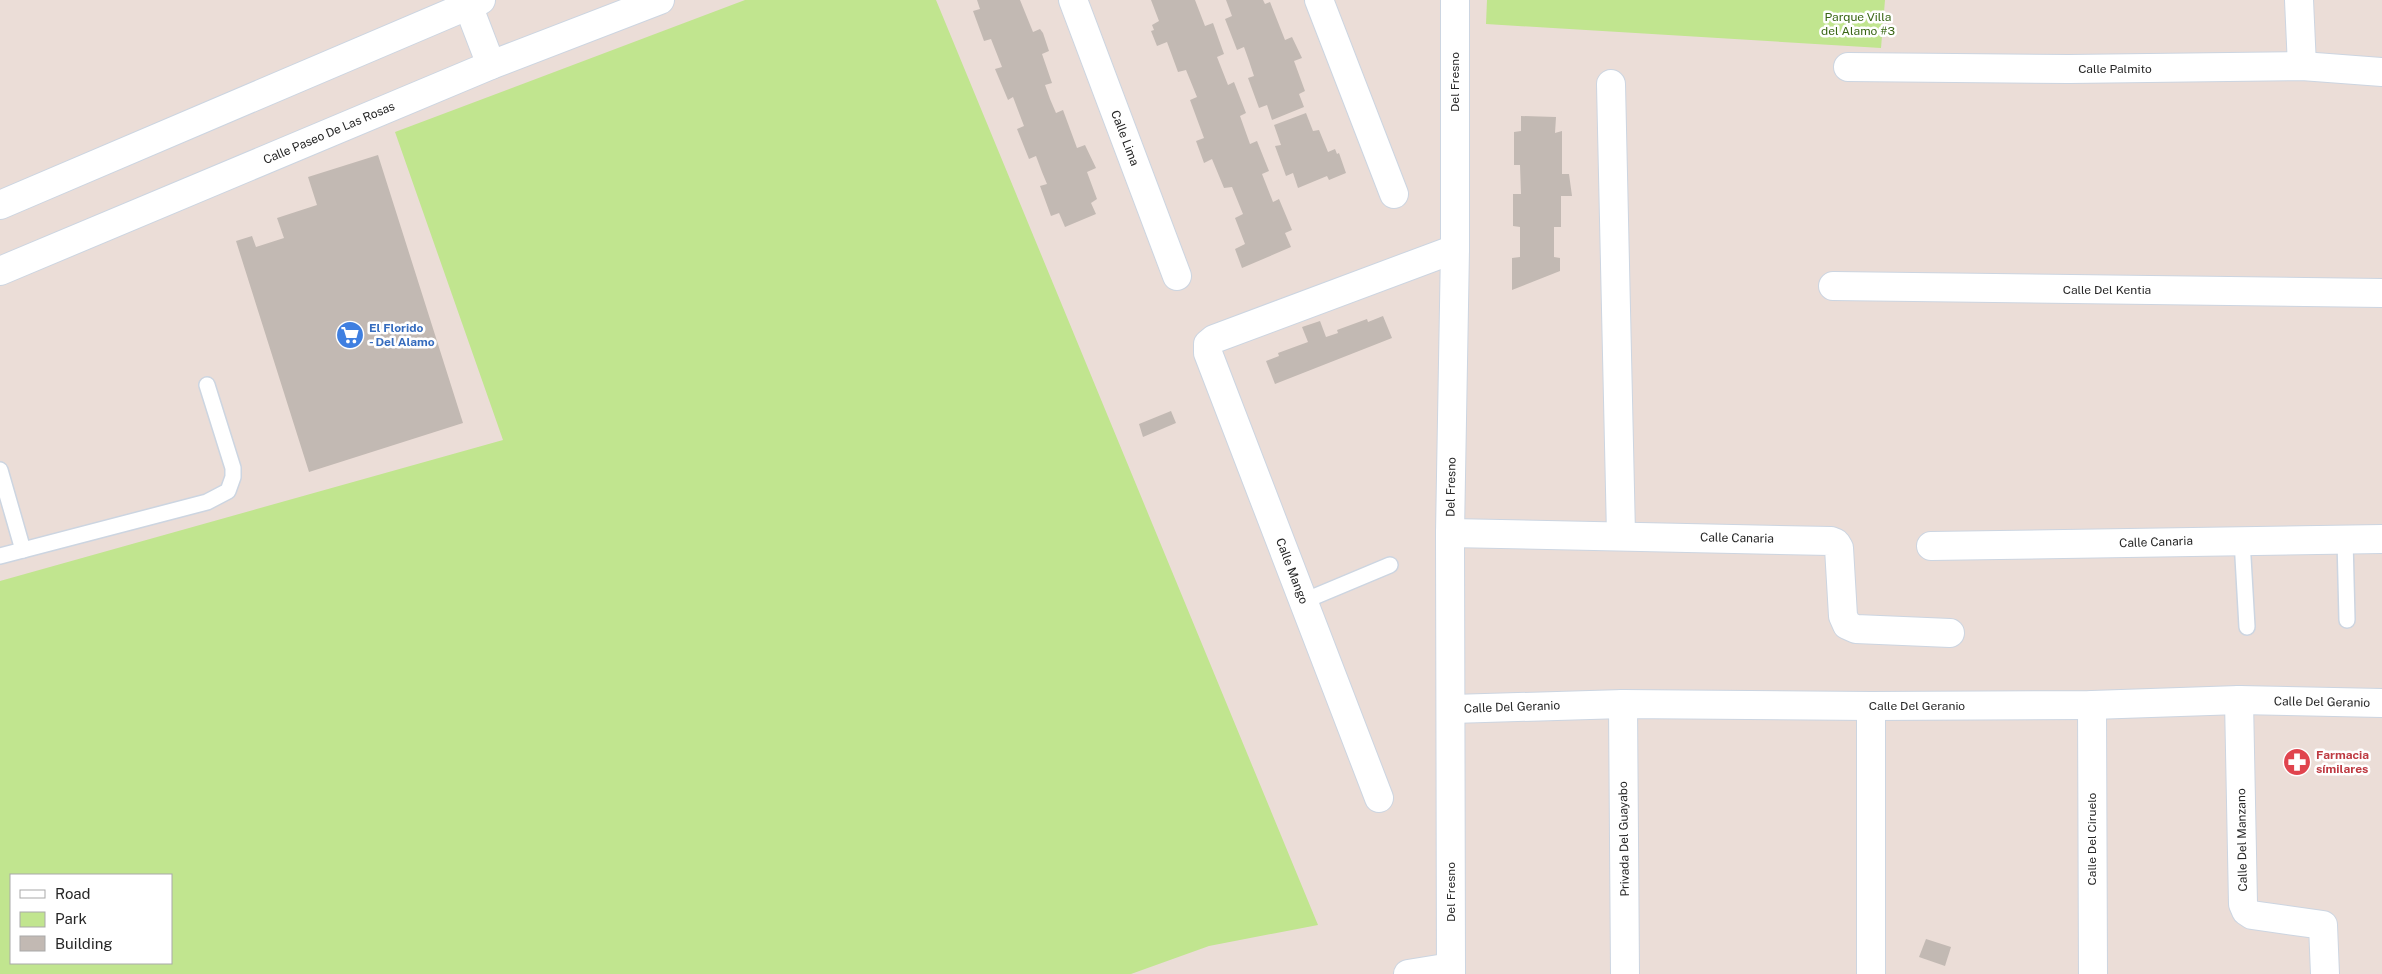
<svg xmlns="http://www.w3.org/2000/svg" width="2382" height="974" font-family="'Public Sans',sans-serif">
<rect width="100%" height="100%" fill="#ebddd7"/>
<!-- green -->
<g fill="#c1e58f" fill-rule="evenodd">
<path d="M 745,0 L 936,0 L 1318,925 L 1209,946 L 1131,974 L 0,974 L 0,581 L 503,440 L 395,132 ZM 171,875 L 171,963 L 11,963 L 11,875 Z"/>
<polygon points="1487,0 1885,0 1881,48 1486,24"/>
</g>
<!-- building -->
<g fill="#c2b9b3">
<polygon points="977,0 1020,0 1033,32 1040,29 1043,33 1049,51 1042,54 1052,83 1045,85 1050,99 1056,113 1063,110 1077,148 1085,145 1096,168 1087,172 1097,199 1091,203 1096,214 1065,227 1059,213 1051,216 1040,186 1047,184 1042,172 1036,156 1029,159 1017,129 1024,126 1013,97 1008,100 995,69 1002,67 991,39 984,41 973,11 980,9"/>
<polygon points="1151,0 1195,0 1205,26 1213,23 1224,54 1217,57 1228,85 1234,82 1246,113 1240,116 1250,144 1257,141 1269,171 1262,174 1273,202 1279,199 1292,230 1285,233 1291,247 1242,268 1235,249 1245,244 1235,218 1243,214 1232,187 1224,188 1212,159 1204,163 1196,141 1204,138 1190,100 1197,97 1186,70 1178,72 1167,42 1157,46 1151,31 1154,30 1152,25 1159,21"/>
<polygon points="1226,0 1263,0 1265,4 1270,2 1285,40 1292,37 1302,58 1294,61 1305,91 1299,94 1304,107 1272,120 1267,105 1259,108 1248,78 1254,76 1249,61 1244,47 1237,50 1225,19 1232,16"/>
<polygon points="1306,113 1313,131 1319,130 1328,152 1335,149 1337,154 1339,153 1346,173 1329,180 1327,176 1298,188 1293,173 1286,176 1275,146 1281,145 1274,125"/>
<polygon points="1521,116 1556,117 1555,133 1562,131 1562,174 1569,174 1572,196 1561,196 1561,227 1554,227 1554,257 1560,258 1560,271 1512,290 1512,258 1520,257 1520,227 1513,226 1513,194 1521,194 1520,165 1514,165 1514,132 1521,131"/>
<polygon points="378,155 463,423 309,472 236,241 252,236 256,247 284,238 277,218 317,205 308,177"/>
<polygon points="1383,316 1392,338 1275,384 1266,361 1279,356 1278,353 1308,342 1302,327 1320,321 1326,337 1338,333 1337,330 1367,319 1368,322"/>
<polygon points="1171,411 1176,423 1143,437 1139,424"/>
<polygon points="1926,939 1951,947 1945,966 1919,957"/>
</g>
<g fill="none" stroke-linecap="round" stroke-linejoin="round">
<!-- service casing -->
<g stroke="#ccd5e1" stroke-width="18">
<g id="service">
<polyline points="0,470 23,550"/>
<polyline points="2345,539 2347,620"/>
<polyline points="2242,540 2247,627"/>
<polyline points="0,556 207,502 228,491 233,477 233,468 207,385"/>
<polyline points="1304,601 1390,565"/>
</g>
</g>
<!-- minor casing -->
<g stroke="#ccd5e1" stroke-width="30">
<g id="minor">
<polyline points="1073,0 1177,276"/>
<polyline points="1319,0 1394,194"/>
<polyline points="2299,0 2302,66"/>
<polyline points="468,5 491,65"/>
<polyline points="1848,67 2069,69 2302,66 2382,72"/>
<polyline points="1611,84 1621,535"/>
<polyline points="1833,286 2382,293"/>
<polyline points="1450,533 1831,541 1836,543 1839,548 1843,616 1847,625 1856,629 1950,633"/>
<polyline points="1931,546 2382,539"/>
<polyline points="2239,700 2243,904 2246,911 2252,915 2323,925 2325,974"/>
<polyline points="1623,704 1625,974"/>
<polyline points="2092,705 2093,974"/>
<polyline points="1871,706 1871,974"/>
<polyline points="1452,709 1623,704 1871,706 2092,705 2239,700 2382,703"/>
<polyline points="1379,798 1208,353 1208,344 1214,339 1455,249"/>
<polyline points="1408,974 1451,967"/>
<polyline points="1451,974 1450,533 1455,249 1455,0"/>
</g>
</g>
<!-- tertiary casing -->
<g stroke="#ccd5e1" stroke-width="30">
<g id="tertiary">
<polyline points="0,205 481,0"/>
<polyline points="0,271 491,65 660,0"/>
</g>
</g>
<!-- service -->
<use href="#service" stroke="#fff" stroke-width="15"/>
<!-- minor -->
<use href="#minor" stroke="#fff" stroke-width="28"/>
<!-- tertiary -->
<use href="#tertiary" stroke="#fff" stroke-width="28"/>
</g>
<!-- icons -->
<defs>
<g id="supermarket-disc" transform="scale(1.4375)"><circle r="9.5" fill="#3f7fe0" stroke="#fff"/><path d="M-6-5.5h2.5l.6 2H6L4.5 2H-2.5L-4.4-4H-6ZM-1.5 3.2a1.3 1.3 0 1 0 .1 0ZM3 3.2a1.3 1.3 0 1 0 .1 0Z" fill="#fff"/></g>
<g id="pharmacy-disc" transform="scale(1.4375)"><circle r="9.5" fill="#e0444e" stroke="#fff"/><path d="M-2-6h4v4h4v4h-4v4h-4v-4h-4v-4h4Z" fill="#fff"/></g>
</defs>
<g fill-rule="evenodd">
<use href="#supermarket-disc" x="350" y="335"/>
<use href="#pharmacy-disc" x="2297" y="762"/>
</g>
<g text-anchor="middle" stroke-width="5" stroke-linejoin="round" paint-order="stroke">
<!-- park labels -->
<g font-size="12" fill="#396615" stroke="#fff">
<text x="1858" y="21">Parque Villa<tspan x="1858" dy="14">del Alamo #3</tspan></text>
</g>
<!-- street labels -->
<g font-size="12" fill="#272727" stroke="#fff">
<text x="2115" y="73">Calle Palmito</text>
<text transform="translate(1455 82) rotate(-90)" y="4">Del Fresno</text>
<text transform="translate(329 133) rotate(-23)" y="4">Calle Paseo De Las Rosas</text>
<text transform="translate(1125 138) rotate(69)" y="4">Calle Lima</text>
<text x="2107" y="294">Calle Del Kentia</text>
<text transform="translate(1451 487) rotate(-89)" y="4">Del Fresno</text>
<text transform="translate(1737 538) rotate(1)" y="4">Calle Canaria</text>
<text transform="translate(2156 542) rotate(-2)" y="4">Calle Canaria</text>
<text transform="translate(1292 571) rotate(69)" y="4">Calle Mango</text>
<text transform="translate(2322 702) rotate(1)" y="4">Calle Del Geranio</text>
<text x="1917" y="710">Calle Del Geranio</text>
<text transform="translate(1512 707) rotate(-2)" y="4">Calle Del Geranio</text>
<text transform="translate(1624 839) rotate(-91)" y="4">Privada Del Guayabo</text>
<text transform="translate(2092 839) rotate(-90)" y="4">Calle Del Ciruelo</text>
<text transform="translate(2242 840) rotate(-91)" y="4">Calle Del Manzano</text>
<text transform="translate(1451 892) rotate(-90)" y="4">Del Fresno</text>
</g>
<!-- shop labels -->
<g font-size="12" font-weight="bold" fill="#366cbe" stroke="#fff" text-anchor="start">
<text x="369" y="332">El Florido<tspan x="369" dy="14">- Del Alamo</tspan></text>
</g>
<!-- health labels -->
<g font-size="12" font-weight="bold" fill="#be3a42" stroke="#fff" text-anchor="start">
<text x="2316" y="759">Farmacia<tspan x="2316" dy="14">símilares</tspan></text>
</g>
</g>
<!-- legend -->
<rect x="10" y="874" width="162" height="90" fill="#ffffff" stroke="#a9a9a9"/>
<rect x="20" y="890" width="25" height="8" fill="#ffffff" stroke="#a9a9a9"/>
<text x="55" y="899" font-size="15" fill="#272727">Road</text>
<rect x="20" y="912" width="25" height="15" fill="#c1e58f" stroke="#a9a9a9"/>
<text x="55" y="924" font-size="15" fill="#272727">Park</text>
<rect x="20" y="936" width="25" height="15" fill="#c2b9b3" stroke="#a9a9a9"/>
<text x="55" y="949" font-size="15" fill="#272727">Building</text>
</svg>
